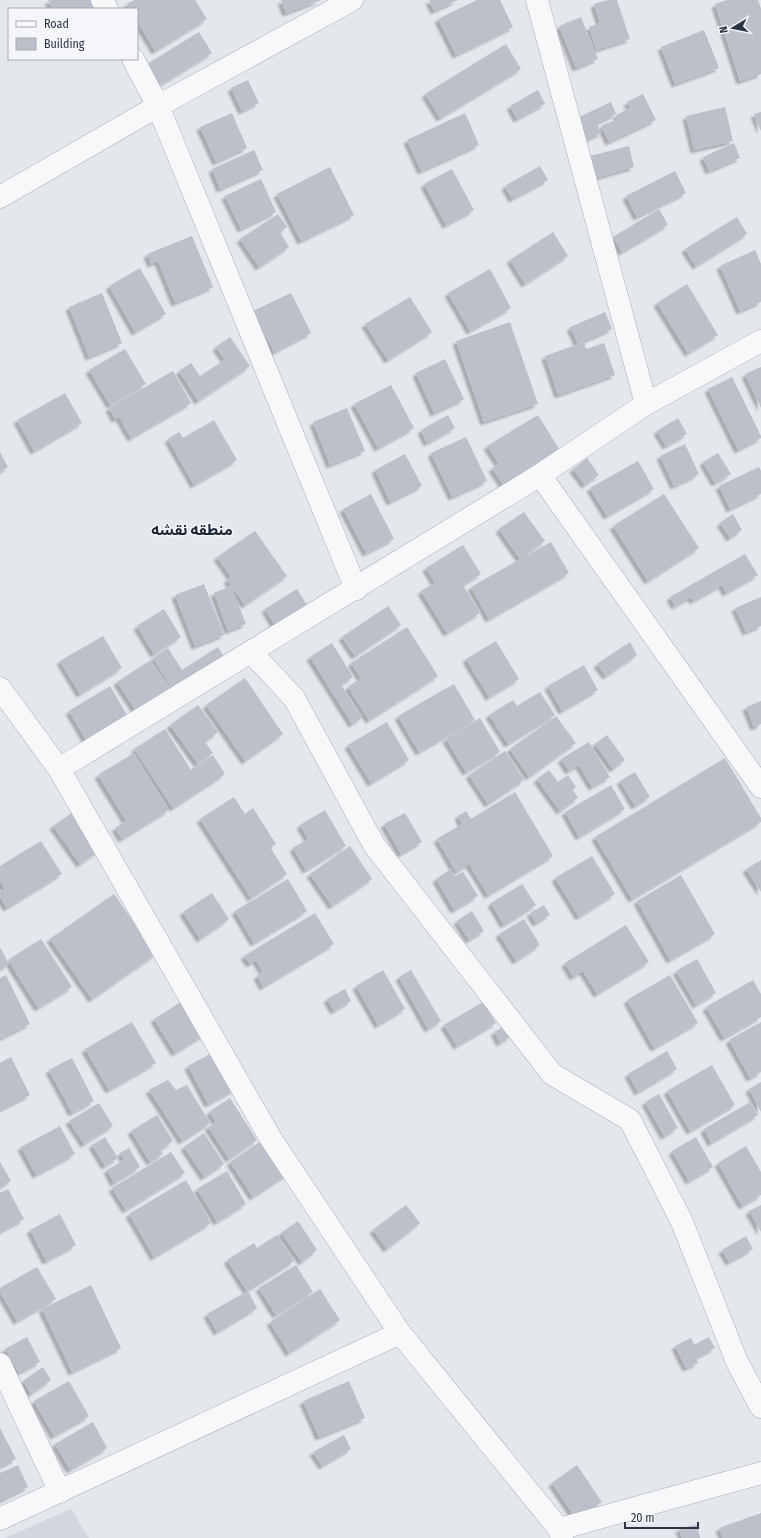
<svg xmlns="http://www.w3.org/2000/svg" width="761" height="1538" font-family="'Fira Sans Condensed','Noto Sans Arabic',sans-serif">
<defs>
<filter id="shadow"><feDropShadow dx="-3.5" dy="3.5" stdDeviation="1" flood-color="#0004"/></filter>
</defs>
<rect width="100%" height="100%" fill="#e4e7ec"/>
<!-- built -->
<polygon fill="#d2d6de" points="71,1509 89,1538 5,1538"/>
<!-- building -->
<g fill="#bbc0ca" filter="url(#shadow)">
<polygon points="48,0 92,0 96,9 53,9"/>
<polygon points="134,0 195,0 207,19 155,51 137,21 137,9 130,9 127,4"/>
<polygon points="281,0 321,0 286,13"/>
<polygon points="429,0 458,0 434,11"/>
<polygon points="477,0 500,0 513,27 456,55 438,19"/>
<polygon points="608,0 617,0 630,39 596,50 589,27 600,23 594,4"/>
<polygon points="727,0 758,0 761,9 761,74 740,81 715,4"/>
<polygon points="581,17 598,59 576,68 559,26"/>
<polygon points="704,30 719,68 675,84 661,47"/>
<polygon points="199,32 212,53 157,87 144,66"/>
<polygon points="506,44 521,69 440,118 425,94"/>
<polygon points="248,80 259,103 242,111 231,88"/>
<polygon points="538,90 545,104 517,119 510,106"/>
<polygon points="643,94 656,120 609,142 601,126 618,119 616,115 630,108 627,102"/>
<polygon points="611,102 616,114 597,123 601,133 586,140 577,118"/>
<polygon points="725,107 733,141 694,150 686,116"/>
<polygon points="761,112 761,131 754,114"/>
<polygon points="232,113 247,148 216,162 200,127"/>
<polygon points="465,113 479,145 421,171 407,140"/>
<polygon points="734,143 740,158 709,171 703,157"/>
<polygon points="629,146 634,167 595,178 590,156"/>
<polygon points="254,150 263,170 220,189 212,169"/>
<polygon points="540,166 548,180 512,199 505,186"/>
<polygon points="330,167 354,215 301,241 277,194"/>
<polygon points="452,169 474,210 446,225 424,184"/>
<polygon points="675,171 686,193 637,217 626,196"/>
<polygon points="261,179 276,212 241,229 225,196"/>
<polygon points="659,209 668,225 622,252 613,237"/>
<polygon points="278,214 287,227 280,232 289,247 259,267 240,239"/>
<polygon points="737,217 747,234 696,266 685,249"/>
<polygon points="553,232 568,256 525,284 510,260"/>
<polygon points="192,236 213,287 175,303 158,261 151,264 147,254"/>
<polygon points="755,250 761,264 761,302 740,311 720,266"/>
<polygon points="140,268 166,314 135,332 109,286"/>
<polygon points="490,269 511,308 470,331 448,293"/>
<polygon points="687,284 718,335 688,353 657,303"/>
<polygon points="102,293 122,343 89,357 69,307"/>
<polygon points="291,293 311,333 274,352 253,311"/>
<polygon points="410,297 432,332 388,360 365,324"/>
<polygon points="605,312 612,329 578,344 570,327"/>
<polygon points="510,322 538,404 484,422 456,341"/>
<polygon points="230,337 250,366 198,401 179,371 191,363 200,376 225,360 216,347"/>
<polygon points="584,342 586,349 604,343 615,375 558,395 545,356"/>
<polygon points="125,349 146,384 110,405 89,370"/>
<polygon points="445,359 464,399 434,413 416,373"/>
<polygon points="761,367 761,408 745,374"/>
<polygon points="173,371 191,403 131,438 119,417 115,419 109,408"/>
<polygon points="732,377 761,436 761,438 738,450 708,389"/>
<polygon points="391,385 414,428 378,448 354,404"/>
<polygon points="65,393 82,423 34,451 17,420"/>
<polygon points="347,408 365,451 330,465 313,422"/>
<polygon points="448,415 455,428 427,443 421,430"/>
<polygon points="538,415 561,452 505,488 492,468 499,464 487,446"/>
<polygon points="678,418 687,434 666,446 657,431"/>
<polygon points="214,420 237,460 194,485 168,439 179,432 183,438"/>
<polygon points="466,437 487,481 452,497 431,453"/>
<polygon points="685,444 699,474 674,486 660,456"/>
<polygon points="0,452 8,467 0,472"/>
<polygon points="718,453 731,474 715,483 703,462"/>
<polygon points="405,454 422,486 390,502 375,470"/>
<polygon points="587,458 599,475 585,485 573,469"/>
<polygon points="638,461 654,489 607,516 590,488"/>
<polygon points="759,467 761,471 761,494 730,509 719,486"/>
<polygon points="371,494 394,539 366,553 343,509"/>
<polygon points="664,494 699,548 648,581 613,526"/>
<polygon points="524,512 545,541 521,559 551,542 569,573 489,619 471,587 520,559 499,529"/>
<polygon points="733,514 742,530 730,538 720,523"/>
<polygon points="255,531 287,576 245,605 227,580 231,577 217,557"/>
<polygon points="463,545 481,574 463,585 480,613 447,633 421,591 435,583 426,568"/>
<polygon points="745,554 758,575 726,593 722,585 693,601 691,597 675,606 670,597"/>
<polygon points="204,584 224,635 195,646 175,595"/>
<polygon points="231,586 246,624 228,631 214,593"/>
<polygon points="297,589 308,607 276,627 265,609"/>
<polygon points="761,597 761,626 746,632 735,608"/>
<polygon points="388,606 401,625 355,656 342,637"/>
<polygon points="164,609 181,637 154,654 137,626"/>
<polygon points="407,627 438,676 369,720 348,687 361,678 351,663"/>
<polygon points="103,636 122,668 80,694 60,661"/>
<polygon points="496,641 519,679 489,697 466,659"/>
<polygon points="630,642 637,655 606,676 597,664"/>
<polygon points="332,643 353,677 341,685 362,718 352,724 310,657"/>
<polygon points="218,647 226,660 175,693 153,658 168,648 182,670"/>
<polygon points="151,660 174,694 140,717 117,682"/>
<polygon points="584,665 598,690 562,711 548,686"/>
<polygon points="245,678 283,734 245,761 206,705"/>
<polygon points="454,684 475,720 419,752 398,716"/>
<polygon points="110,686 130,720 89,745 69,711"/>
<polygon points="540,692 555,715 508,744 489,715 513,700 517,706"/>
<polygon points="761,701 761,724 754,727 746,707"/>
<polygon points="198,705 218,732 205,742 213,753 198,764 170,725"/>
<polygon points="556,716 576,743 529,777 510,749"/>
<polygon points="480,718 500,752 466,772 446,739"/>
<polygon points="387,722 409,760 371,783 348,745"/>
<polygon points="165,729 191,770 213,755 225,774 173,808 134,749"/>
<polygon points="607,735 625,760 613,769 595,744"/>
<polygon points="589,742 610,777 592,787 579,765 569,771 561,759"/>
<polygon points="505,751 524,780 488,804 469,775"/>
<polygon points="134,753 169,810 122,839 115,828 126,821 98,775"/>
<polygon points="725,758 761,818 761,822 632,899 595,837"/>
<polygon points="549,770 558,782 568,775 576,787 573,790 578,798 560,811 537,779"/>
<polygon points="635,772 650,797 635,806 620,781"/>
<polygon points="611,785 625,809 579,837 565,812"/>
<polygon points="515,792 553,856 488,895 469,864 456,872 437,839 462,824 458,816 466,811 471,819"/>
<polygon points="234,797 245,814 253,808 276,844 270,847 287,874 251,898 200,819"/>
<polygon points="325,810 346,846 306,870 293,848 308,839 300,825"/>
<polygon points="73,812 100,850 80,864 53,826"/>
<polygon points="405,813 422,842 401,854 384,824"/>
<polygon points="41,841 62,874 7,908 0,897 0,892 5,889 0,881 0,866"/>
<polygon points="350,846 372,879 332,906 310,874"/>
<polygon points="592,856 615,894 579,917 555,878"/>
<polygon points="761,860 761,892 746,869"/>
<polygon points="451,869 455,876 463,872 478,896 454,910 436,879"/>
<polygon points="681,875 715,934 670,960 637,901"/>
<polygon points="288,879 307,911 254,943 235,911"/>
<polygon points="522,884 536,905 504,925 491,903"/>
<polygon points="212,893 229,919 200,939 183,912"/>
<polygon points="114,894 156,954 92,999 50,939"/>
<polygon points="544,905 550,915 536,923 530,913"/>
<polygon points="472,911 484,931 469,940 457,921"/>
<polygon points="315,913 334,944 263,987 257,976 263,972 256,960 250,964 244,956"/>
<polygon points="524,919 540,945 516,961 499,934"/>
<polygon points="626,925 649,962 597,994 583,971 573,977 565,963"/>
<polygon points="41,939 72,987 38,1008 8,960"/>
<polygon points="0,947 9,964 0,969"/>
<polygon points="697,959 716,993 696,1005 676,971"/>
<polygon points="383,970 405,1009 378,1025 356,986"/>
<polygon points="411,970 441,1021 428,1029 399,977"/>
<polygon points="6,975 30,1024 0,1039 0,978"/>
<polygon points="670,975 698,1023 654,1048 627,1000"/>
<polygon points="753,980 761,994 761,1017 724,1038 706,1007"/>
<polygon points="345,989 351,1001 334,1011 327,999"/>
<polygon points="186,999 207,1033 175,1053 154,1019"/>
<polygon points="483,1002 496,1023 457,1046 444,1025"/>
<polygon points="132,1022 156,1063 109,1090 85,1049"/>
<polygon points="761,1022 761,1072 750,1078 729,1040"/>
<polygon points="505,1026 511,1036 500,1043 494,1032"/>
<polygon points="216,1051 236,1089 208,1104 188,1066"/>
<polygon points="667,1051 677,1069 638,1092 628,1074"/>
<polygon points="11,1057 30,1095 0,1110 0,1063"/>
<polygon points="72,1058 94,1101 72,1113 49,1070"/>
<polygon points="712,1065 735,1105 690,1131 667,1091"/>
<polygon points="168,1080 176,1090 187,1085 210,1123 182,1141 149,1090"/>
<polygon points="761,1082 761,1112 749,1089"/>
<polygon points="659,1094 678,1128 664,1136 645,1102"/>
<polygon points="230,1098 257,1140 229,1159 208,1127 216,1122 209,1112"/>
<polygon points="750,1102 758,1115 711,1143 704,1129"/>
<polygon points="99,1103 113,1126 84,1144 69,1121"/>
<polygon points="157,1115 173,1141 160,1150 163,1154 150,1162 131,1131"/>
<polygon points="60,1126 75,1154 36,1175 21,1147"/>
<polygon points="204,1133 224,1164 204,1177 184,1147"/>
<polygon points="105,1137 118,1158 105,1166 92,1145"/>
<polygon points="267,1137 291,1172 253,1197 230,1162"/>
<polygon points="696,1137 713,1167 689,1181 672,1151"/>
<polygon points="746,1146 761,1172 761,1195 742,1206 718,1163"/>
<polygon points="129,1148 140,1167 114,1183 107,1170 124,1160 120,1153"/>
<polygon points="171,1152 185,1173 126,1210 112,1188"/>
<polygon points="0,1162 11,1181 0,1187"/>
<polygon points="227,1171 246,1204 217,1222 197,1189"/>
<polygon points="186,1180 211,1223 154,1257 129,1214"/>
<polygon points="8,1189 24,1219 0,1232 0,1193"/>
<polygon points="406,1205 420,1223 387,1249 373,1230"/>
<polygon points="761,1205 761,1232 749,1211"/>
<polygon points="60,1214 76,1245 46,1261 30,1230"/>
<polygon points="298,1221 317,1250 302,1262 281,1233"/>
<polygon points="277,1235 294,1261 247,1291 227,1260 254,1243 257,1248"/>
<polygon points="746,1236 753,1249 729,1262 722,1250"/>
<polygon points="296,1265 313,1292 276,1315 259,1288"/>
<polygon points="37,1267 56,1299 17,1321 0,1292 0,1288"/>
<polygon points="91,1285 121,1348 72,1372 42,1309"/>
<polygon points="320,1289 340,1320 289,1353 270,1322"/>
<polygon points="248,1291 257,1308 217,1332 207,1314"/>
<polygon points="27,1337 40,1362 19,1373 5,1349"/>
<polygon points="709,1337 715,1348 696,1358 698,1363 686,1368 675,1346 691,1338 694,1345"/>
<polygon points="43,1367 51,1380 31,1394 23,1381"/>
<polygon points="69,1381 89,1416 54,1436 34,1401"/>
<polygon points="349,1381 365,1418 319,1437 303,1401"/>
<polygon points="93,1422 107,1448 70,1470 55,1444"/>
<polygon points="0,1428 16,1459 0,1467"/>
<polygon points="344,1435 351,1449 322,1466 313,1452"/>
<polygon points="18,1465 28,1487 0,1501 0,1473"/>
<polygon points="577,1465 602,1502 576,1519 552,1483"/>
<polygon points="761,1513 761,1538 723,1538 719,1528"/>
<polygon points="697,1525 700,1538 682,1538 679,1528"/>
</g>
<g fill="none" stroke-linecap="round" stroke-linejoin="round">
<!-- street casing -->
<g stroke="#a9aeb7" stroke-width="23">
<g id="street">
<polyline points="102,0 107,9"/>
<polyline points="537,0 646,404"/>
<polyline points="133,59 158,106 356,589"/>
<polyline points="0,197 158,106 352,0"/>
<polyline points="540,475 761,787"/>
<polyline points="251,652 294,698 374,845 552,1074 630,1120 682,1222 737,1362 761,1407"/>
<polyline points="0,688 59,769 271,1139 400,1333 559,1529 562,1538"/>
<polyline points="59,769 540,475 646,404 761,341"/>
<polyline points="0,1364 60,1492"/>
<polyline points="0,1519 400,1333"/>
<polyline points="559,1529 761,1473"/>
</g>
</g>
<!-- street -->
<use href="#street" stroke="#f7f8fa" stroke-width="22"/>
</g>
<g text-anchor="middle" stroke-width="3" stroke-linejoin="round" paint-order="stroke">
<!-- quarter labels -->
<g font-size="15" font-weight="bold" fill="#1d2536" stroke="#f4f6f9">
<text x="192" y="535">منطقه نقشه</text>
</g>
</g>
<!-- legend -->
<rect x="8" y="8" width="130" height="52" fill="#f4f6f9" stroke="#a4a8b1"/>
<rect x="16" y="21" width="20" height="6" fill="#f7f8fa" stroke="#a4a8b1"/>
<text x="44" y="28" font-size="12" fill="#2b3445">Road</text>
<rect x="16" y="38" width="20" height="12" fill="#bbc0ca" stroke="#a4a8b1"/>
<text x="44" y="48" font-size="12" fill="#2b3445">Building</text>
<!-- north arrow -->
<g transform="translate(733 28) rotate(260)" stroke="#f4f6f9" stroke-width="3" paint-order="stroke">
<path d="M0-3L7 15L0 10L-7 15Z" fill="#2b3445"/>
<text y="-6" font-size="11" font-weight="bold" text-anchor="middle" fill="#2b3445">N</text>
</g>
<!-- scale -->
<path d="M625 1522v6h73v-6" fill="none" stroke="#2b3445" stroke-width="2"/>
<text x="631" y="1522" font-size="12" fill="#2b3445" stroke="#f4f6f9" stroke-width="3" paint-order="stroke">20 m</text>
</svg>
